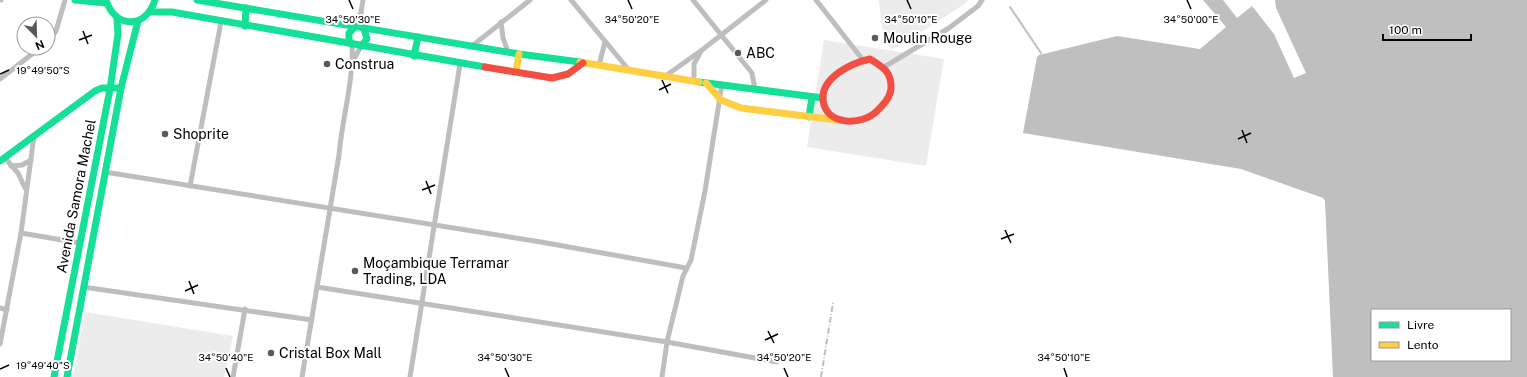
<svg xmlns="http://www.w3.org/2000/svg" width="1527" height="377" font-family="'Public Sans',sans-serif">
<rect width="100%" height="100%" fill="#fff"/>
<!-- green -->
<g fill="#ececec">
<polygon points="879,0 968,0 966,3 900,46 891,49 882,27"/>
<polygon points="824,40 944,59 926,166 807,147"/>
<polygon points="85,312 233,336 224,377 73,377"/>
</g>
<!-- water -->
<path fill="#bfbfbf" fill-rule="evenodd" d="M 1203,0 L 1223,0 L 1237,18 L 1252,6 L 1274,34 L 1294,78 L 1306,73 L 1276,8 L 1275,0 L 1527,0 L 1527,377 L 1333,377 L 1325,201 L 1323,198 L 1241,169 L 1023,133 L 1037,57 L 1039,55 L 1117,36 L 1200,49 L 1226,27 ZM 1372,310 L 1510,310 L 1510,360 L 1372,360 Z"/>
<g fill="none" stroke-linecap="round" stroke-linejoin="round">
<!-- stream -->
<polyline stroke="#bfbfbf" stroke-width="2" points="1010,7 1041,53"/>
<!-- street -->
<g stroke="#bebebe" stroke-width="5">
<polyline points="0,0 1,0"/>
<polyline points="571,0 628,69"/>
<polyline points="693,0 752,73 755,89"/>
<polyline points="816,0 863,60"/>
<polyline points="361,13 364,29"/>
<polyline points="501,22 503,38 508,52"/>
<polyline points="354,28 361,12 363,0"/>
<polyline points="48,42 56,31 65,0"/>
<polyline points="472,46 530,0"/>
<polyline points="353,61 361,46"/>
<polyline points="599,65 605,42"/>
<polyline points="884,67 949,28 978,6 982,0"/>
<polyline points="664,77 702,50 766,0"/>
<polyline points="0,79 40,48"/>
<polyline points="694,81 694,64 701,51"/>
<polyline points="5,158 18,173 25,188"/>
<polyline points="11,166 22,165 31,160"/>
<polyline points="105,172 541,242 686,268"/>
<polyline points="190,186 221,22"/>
<polyline points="21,233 80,243"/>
<polyline points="83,287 312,320"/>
<polyline points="317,287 667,342 777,362"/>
<polyline points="0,308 7,310"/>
<polyline points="0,344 21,233 34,136"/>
<polyline points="233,377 245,309"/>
<path d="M 302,377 L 339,155 C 342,118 354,81 352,44"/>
<polyline points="410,377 460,64"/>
<polyline points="662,377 667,342 683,276 691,260 705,191 722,84"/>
</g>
<!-- fast -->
<g stroke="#16e098" stroke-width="7">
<polyline points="75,0 106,3"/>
<path d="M 106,0 C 115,29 146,29 155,0"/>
<polyline points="197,0 519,54 580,62"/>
<polyline points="151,12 172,12 485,67"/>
<polyline points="245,26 246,8"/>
<polyline points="352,44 349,41 349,33 354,28"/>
<polyline points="361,46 367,39 364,29"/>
<polyline points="414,56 418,37"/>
<polyline points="699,82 823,98"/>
<polyline points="809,117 812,97"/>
<polyline points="0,161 95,91 102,88 121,88"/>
<polyline points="54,377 110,89 118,34 117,19"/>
<polyline points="67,377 121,88 138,21"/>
</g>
<!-- slow -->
<g stroke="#ffcf43" stroke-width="7">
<polyline points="580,62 699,82"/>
<polyline points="516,72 519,54"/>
<polyline points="706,83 721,100 741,108 837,120"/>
</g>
<!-- jam -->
<g stroke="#f24e42" stroke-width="7">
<path d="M 870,59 C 883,67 892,72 891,89 C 890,98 883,105 877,111 C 862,126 826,126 823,100 C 821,77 852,63 870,59 Z"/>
<polyline points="485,67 552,78 568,74 583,63"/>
</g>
<!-- rail -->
<polyline stroke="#bebebe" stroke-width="2" stroke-dasharray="6 2 1 2" stroke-linecap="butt" points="821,377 833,303"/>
</g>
<!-- ticks -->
<path fill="none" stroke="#000" stroke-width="1.5" d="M 349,0 L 353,9M 628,0 L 632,9M 907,0 L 911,9M 1187,0 L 1191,9M 83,31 L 88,44M 79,40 L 92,35M 0,74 L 9,70M 662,80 L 668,93M 659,90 L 671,84M 1242,130 L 1247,143M 1238,139 L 1251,133M 426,181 L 431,194M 422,190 L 435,185M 1005,230 L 1011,243M 1001,239 L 1014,234M 189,281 L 194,294M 185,291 L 198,285M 768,331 L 774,343M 765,340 L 778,334M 226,368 L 230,377M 505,368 L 509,377M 784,368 L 788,377M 1064,368 L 1067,377M 0,369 L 9,365"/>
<!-- markers -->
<g fill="#595959" stroke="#fff" stroke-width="1.5">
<circle cx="875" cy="38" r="4"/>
<circle cx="738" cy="53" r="4"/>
<circle cx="327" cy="64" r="4"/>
<circle cx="165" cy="134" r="4"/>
<circle cx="355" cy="271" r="4"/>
<circle cx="271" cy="353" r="4"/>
</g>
<g text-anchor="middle" stroke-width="4" stroke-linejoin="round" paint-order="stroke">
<!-- poi labels -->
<g font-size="14" fill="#000" stroke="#fff" text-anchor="start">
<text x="883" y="43">Moulin Rouge</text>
<text x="746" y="58">ABC</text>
<text x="335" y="69">Construa</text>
<text x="173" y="139">Shoprite</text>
<text x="363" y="268">Moçambique Terramar<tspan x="363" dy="16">Trading, LDA</tspan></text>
<text x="279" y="358">Cristal Box Mall</text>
</g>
<!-- street labels -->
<g font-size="14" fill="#000" stroke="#fff">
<text transform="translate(76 196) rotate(-79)" y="5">Avenida Samora Machel</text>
</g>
</g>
<g font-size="10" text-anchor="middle" fill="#000" stroke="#fff" stroke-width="4" stroke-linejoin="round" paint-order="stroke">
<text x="353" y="23">34°50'30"E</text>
<text x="632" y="23">34°50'20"E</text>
<text x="911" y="23">34°50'10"E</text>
<text x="1191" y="23">34°50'00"E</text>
<text x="43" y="74">19°49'50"S</text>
<text x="226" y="361">34°50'40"E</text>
<text x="505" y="361">34°50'30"E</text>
<text x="784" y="361">34°50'20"E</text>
<text x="1064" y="361">34°50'10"E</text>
<text x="43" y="369">19°49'40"S</text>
</g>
<!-- legend -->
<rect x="1371" y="309" width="140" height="52" fill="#ffffff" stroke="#999999"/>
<rect x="1379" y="322" width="20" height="6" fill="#16e098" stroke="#999999"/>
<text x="1407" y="329" font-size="12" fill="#000000">Livre</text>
<rect x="1379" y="342" width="20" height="6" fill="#ffcf43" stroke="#999999"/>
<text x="1407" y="349" font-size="12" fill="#000000">Lento</text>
<!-- north arrow -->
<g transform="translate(36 36) rotate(157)"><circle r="19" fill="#ffffff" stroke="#999999"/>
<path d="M0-3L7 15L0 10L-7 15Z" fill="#595959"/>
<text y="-6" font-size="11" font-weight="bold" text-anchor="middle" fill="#000000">N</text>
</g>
<!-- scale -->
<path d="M1383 34v6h88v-6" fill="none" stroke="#000000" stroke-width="2"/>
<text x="1389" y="34" font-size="12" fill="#000000" stroke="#ffffff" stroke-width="3" paint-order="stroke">100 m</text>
</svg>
